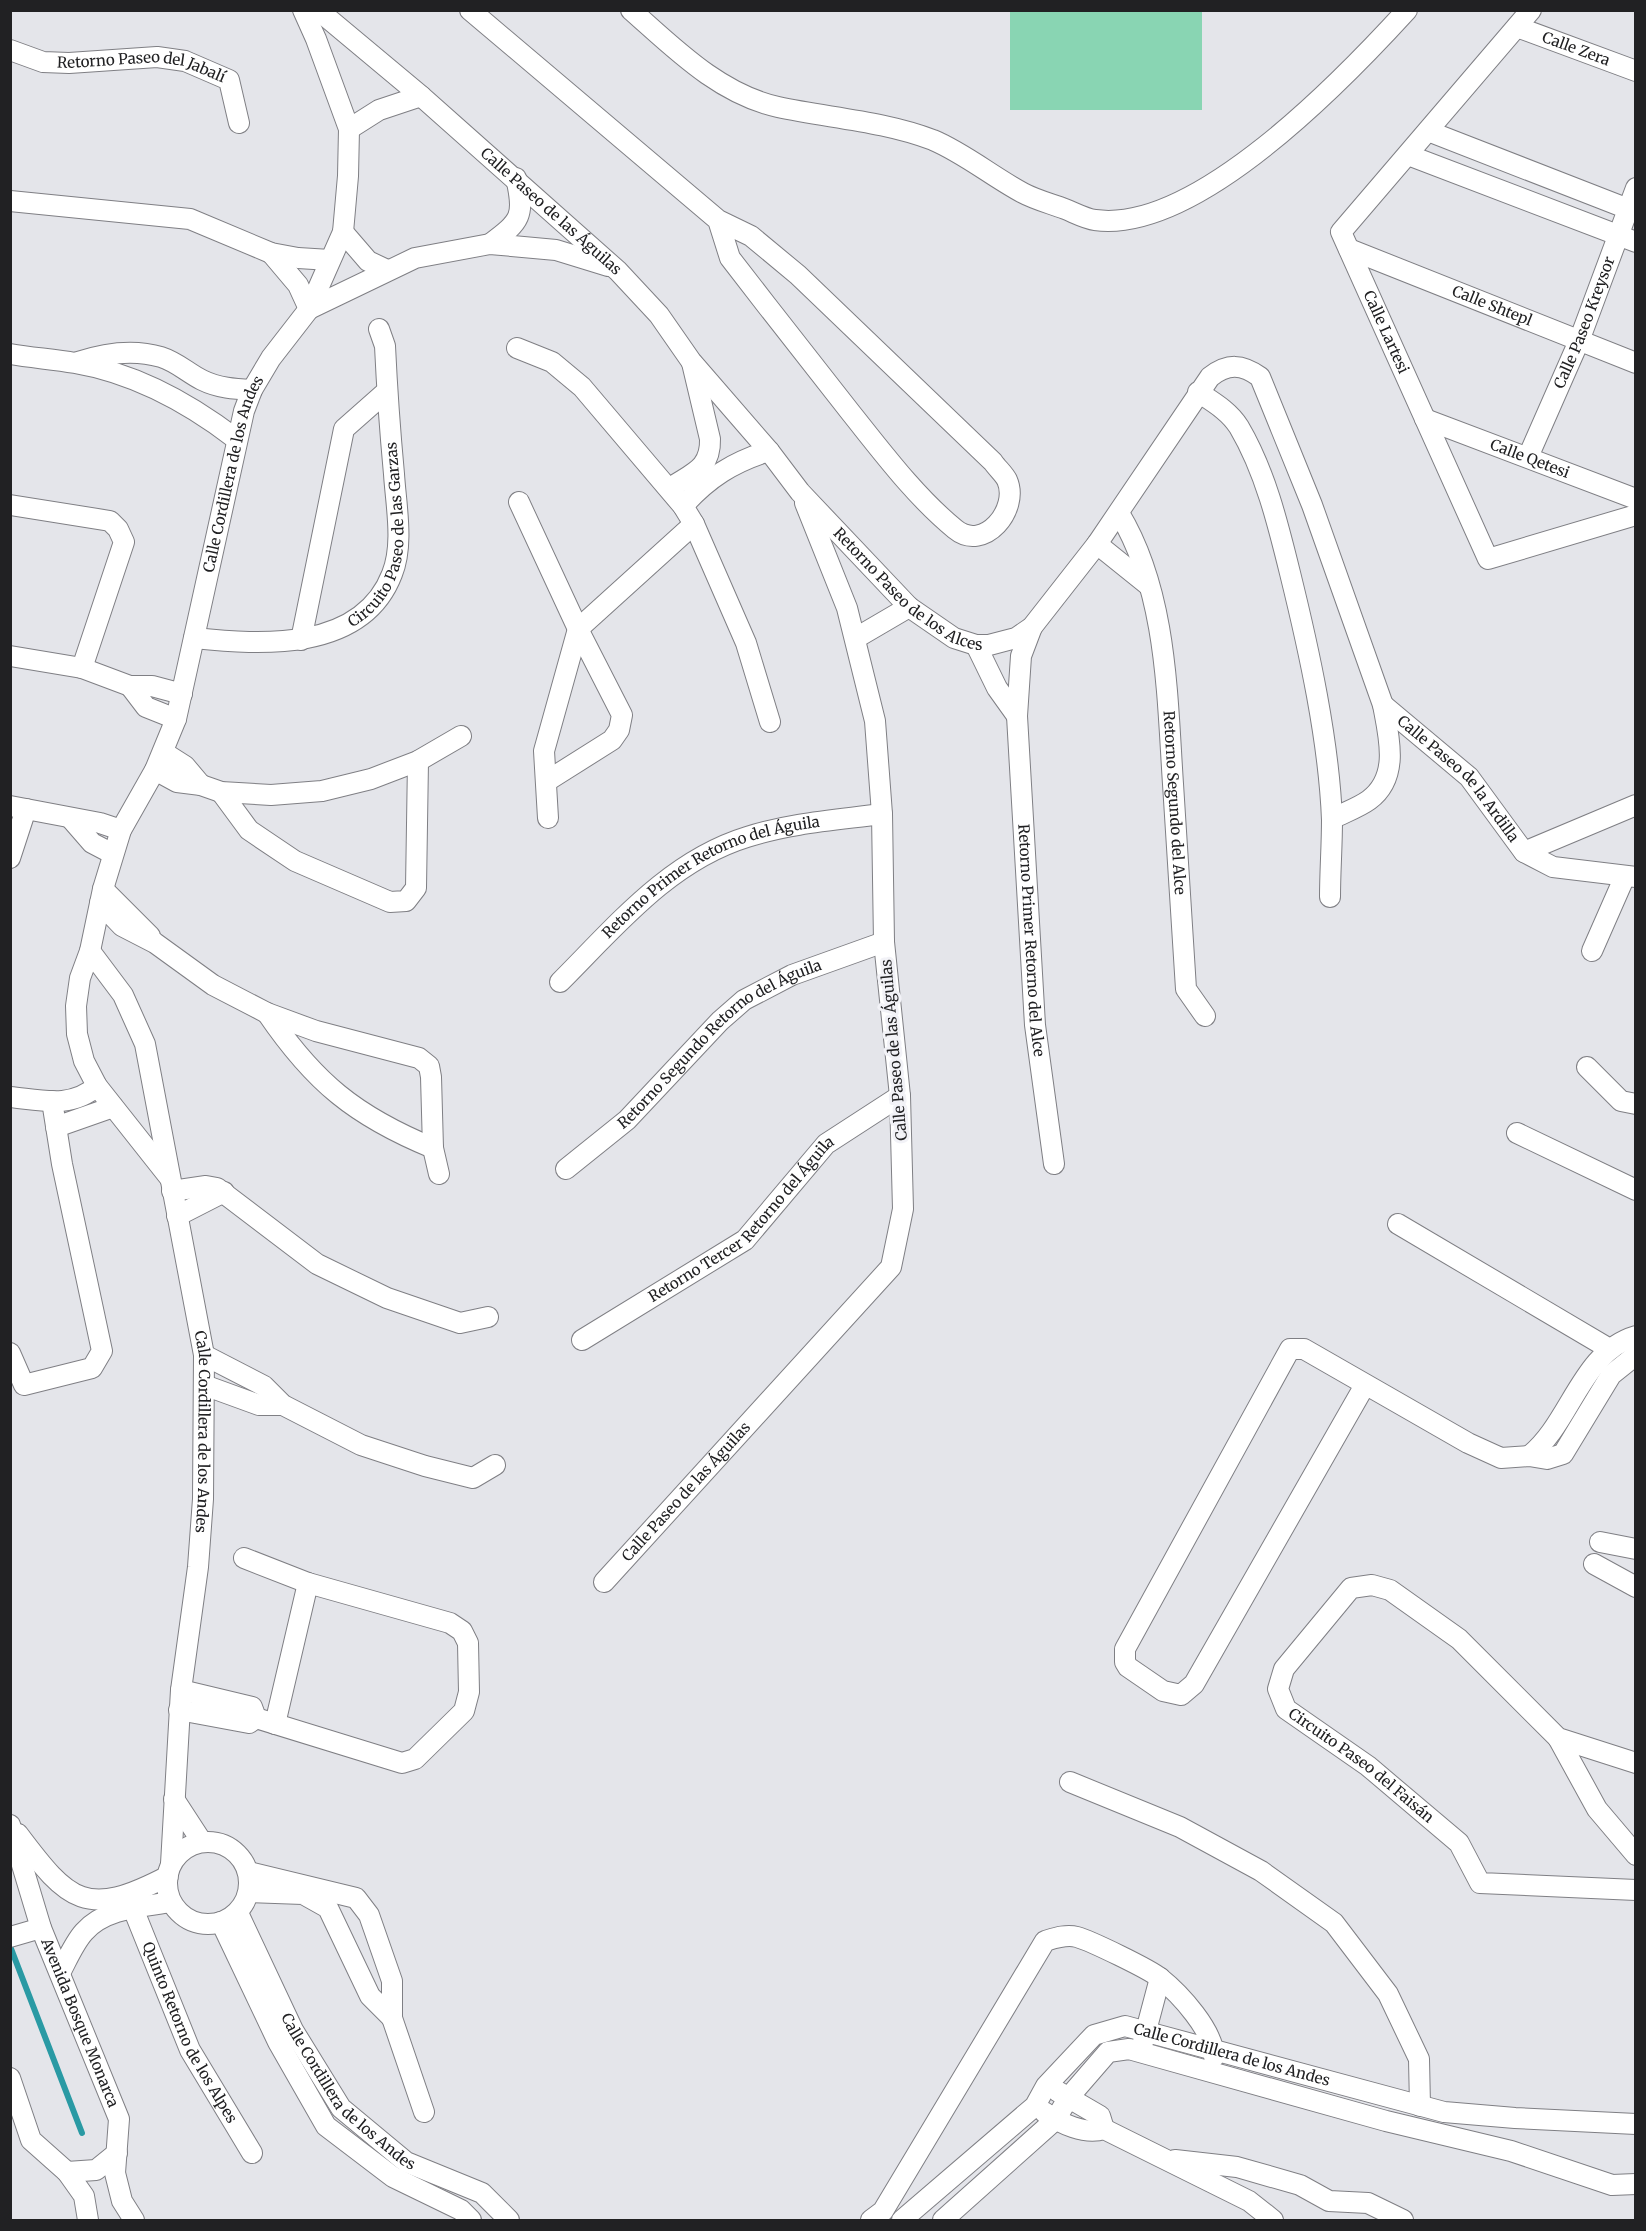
<svg xmlns="http://www.w3.org/2000/svg" width="1646" height="2231" font-family="Merriweather,serif">
<rect width="100%" height="100%" fill="#e4e5ea"/>
<!-- green -->
<rect fill="#89d5b3" x="1010" y="11" width="192" height="99"/>
<g fill="none" stroke-linecap="round" stroke-linejoin="round">
<!-- stream -->
<polyline stroke="#2a9aa4" stroke-width="6" points="10,1946 82,2133"/>
<!-- minor casing -->
<g stroke="#7f7f84" stroke-width="22">
<g id="minor">
<path id="s1" d="M 318,10 L 421,96 L 618,271 L 659,315 L 691,361 L 769,451 L 800,492 L 909,607 L 954,638 L 976,645 L 989,645 L 1016,638 L 1032,627 L 1097,544 L 1210,377 C 1228,363 1242,364 1260,377 L 1312,505 L 1383,705 C 1389,737 1400,777 1369,800 C 1358,808 1343,813 1332,819"/>
<path d="M 470,10 L 718,220 L 751,236 L 798,275 L 993,462 C 997,468 1004,474 1007,480 C 1020,509 984,553 955,529 C 915,496 883,453 851,413 C 811,362 770,310 730,258 L 718,220"/>
<path d="M 631,10 C 674,48 719,94 778,107 C 829,118 883,121 933,140 C 964,153 993,177 1023,193 C 1036,200 1052,204 1065,209 C 1075,213 1086,219 1095,220 C 1196,234 1344,79 1407,10"/>
<path id="s2" d="M 1531,10 L 1341,232 L 1488,559 L 1636,515"/>
<path id="s3" d="M 1517,27 L 1636,71"/>
<path id="s4" d="M 10,50 L 43,62 L 69,63 L 157,57 L 185,61 L 229,80 L 239,123"/>
<polyline points="349,129 379,110 421,96"/>
<polyline points="1428,131 1636,212"/>
<polyline points="1408,155 1636,242"/>
<polyline points="10,201 190,219 271,253 298,258 330,260"/>
<polyline points="343,232 368,261 387,270"/>
<path d="M 490,244 C 521,221 525,216 516,178"/>
<path id="s5" d="M 1349,249 L 1636,363"/>
<polyline points="271,253 298,285 309,309"/>
<polyline points="309,309 415,258 490,244 556,250 608,266"/>
<polyline points="517,348 552,362 582,387 683,506 694,524 746,643 770,722"/>
<path d="M 10,354 C 32,358 53,359 75,363 C 134,373 189,403 236,439"/>
<path d="M 78,362 C 105,353 134,349 161,357 C 177,362 188,373 202,380 C 218,388 235,389 252,390"/>
<path d="M 1198,392 C 1213,402 1229,411 1239,427 C 1265,471 1278,524 1290,573 C 1309,650 1329,741 1332,820 C 1332,846 1330,872 1330,897"/>
<path id="s6" d="M 1425,419 L 1636,499"/>
<path id="s7" d="M 1528,457 L 1579,341 L 1636,188"/>
<path d="M 670,488 C 692,473 711,469 710,439 L 692,363"/>
<polyline points="519,502 578,629 622,715 619,730 612,740 547,781"/>
<polyline points="10,505 110,521 118,529 124,542 82,668"/>
<path d="M 683,506 C 708,478 733,462 769,451"/>
<path id="s8" d="M 1119,513 C 1167,592 1167,694 1173,784 C 1177,852 1182,921 1186,989 L 1205,1016"/>
<polyline points="1097,544 1148,585"/>
<path id="s9" d="M 1032,627 L 1021,656 L 1017,716 L 1035,1025 L 1054,1164"/>
<path id="s10" d="M 194,638 C 261,645 362,652 392,574 C 404,544 396,506 394,474 C 390,431 387,389 385,346 L 379,329"/>
<polyline points="856,638 909,607"/>
<polyline points="301,640 344,429 387,391"/>
<polyline points="976,645 997,688 1017,716"/>
<polyline points="10,656 82,668 130,686 152,686 182,694"/>
<polyline points="130,686 146,707 176,719"/>
<path id="s11" d="M 1383,705 L 1469,777 L 1524,852 L 1553,867 L 1636,877"/>
<polyline points="163,752 185,766 201,785"/>
<polyline points="155,770 177,782 201,785 221,792 271,795 322,791 371,779 418,761 461,736"/>
<polyline points="221,792 249,830 295,861 390,902 406,901 416,888 418,761"/>
<polyline points="10,806 100,823 121,830"/>
<polyline points="548,818 544,751 578,629 694,524"/>
<polyline points="72,820 92,843 113,854"/>
<polyline points="1524,852 1636,805"/>
<polyline points="10,858 26,809"/>
<polyline points="103,889 150,936"/>
<polyline points="100,903 122,926 155,943 213,985 267,1013 316,1031 419,1058 429,1066 431,1077 433,1148 439,1174"/>
<path id="s12" d="M 90,951 L 123,995 L 145,1044 L 204,1355 L 203,1499 L 198,1567 L 181,1690 L 171,1864"/>
<polyline points="1592,951 1625,876"/>
<path id="s13" d="M 560,982 C 616,926 669,861 747,837 C 790,823 837,820 882,814"/>
<path d="M 267,1013 C 314,1082 355,1116 433,1148"/>
<polyline points="1587,1067 1621,1101 1636,1104"/>
<path d="M 10,1097 C 41,1100 71,1109 97,1086"/>
<polyline points="56,1127 113,1107"/>
<polyline points="1517,1133 1636,1190"/>
<path id="s14" d="M 566,1169 L 627,1120 L 720,1021 L 744,1000 L 792,975 L 884,942"/>
<path id="s15" d="M 169,1177 L 97,1086 L 84,1061 L 77,1034 L 76,1006 L 80,978 L 90,951 L 103,889 L 121,830 L 155,770 L 176,719 L 244,411 L 252,390 L 271,358 L 309,309 L 343,232 L 348,176 L 349,129 L 316,39 L 303,10"/>
<polyline points="172,1191 206,1186 217,1188 317,1264 387,1298 460,1323 488,1317"/>
<polyline points="177,1216 224,1192"/>
<polyline points="1398,1224 1608,1348"/>
<path id="s16" d="M 582,1340 L 745,1240 L 826,1144 L 900,1096"/>
<polyline points="10,1353 24,1385 92,1368 102,1351 62,1164 52,1101"/>
<polyline points="204,1355 264,1386 283,1405 361,1445 425,1466 473,1478 495,1465"/>
<polyline points="204,1385 259,1405 283,1405"/>
<polyline points="1365,1385 1194,1684 1181,1695 1163,1691 1128,1667 1125,1662 1125,1649 1290,1349 1304,1349 1468,1443 1501,1458 1529,1456 1547,1459 1563,1454 1611,1375 1636,1355"/>
<path d="M 1529,1456 C 1571,1423 1581,1352 1636,1336"/>
<polyline points="1600,1542 1636,1549"/>
<polyline points="244,1558 308,1583 450,1623 462,1631 468,1643 469,1692 464,1711 415,1759 402,1763 256,1718"/>
<polyline points="1594,1564 1636,1587"/>
<path id="s17" d="M 604,1582 L 891,1267 L 903,1209 L 900,1096 L 884,942 L 882,814 L 875,721 L 847,608 L 805,503"/>
<polyline points="181,1690 252,1707 256,1718"/>
<polyline points="179,1710 249,1723 256,1718"/>
<polyline points="275,1724 308,1583"/>
<polyline points="1558,1738 1597,1809 1636,1855"/>
<path id="s18" d="M 1636,1763 L 1558,1738 L 1459,1639 L 1390,1590 L 1372,1585 L 1351,1588 L 1284,1669 L 1278,1689 L 1286,1709 L 1368,1766 L 1459,1843 L 1480,1883 L 1636,1890"/>
<polyline points="1070,1782 1180,1827 1261,1871 1334,1923 1388,1994 1419,2059 1420,2106"/>
<polyline points="174,1799 202,1842"/>
<path id="s19" d="M 10,1825 L 41,1928 L 119,2119 L 115,2173 L 122,2201 L 134,2220"/>
<path d="M 18,1834 C 69,1902 86,1919 168,1876"/>
<circle cx="208" cy="1883" r="41"/>
<polyline points="249,1872 356,1898 369,1915 392,1981 392,2018 424,2112"/>
<polyline points="249,1892 303,1894 328,1908 370,1996 392,2018"/>
<path id="s20" d="M 128,1896 L 190,2050 L 252,2153"/>
<path id="s21" d="M 238,1913 L 293,2030 L 341,2108 L 406,2162 L 482,2193 L 509,2220"/>
<polyline points="221,1922 278,2042 326,2126 393,2177 461,2210 471,2220"/>
<polyline points="10,1937 41,1928"/>
<path d="M 60,1973 C 67,1960 74,1943 84,1932 C 105,1908 142,1907 171,1902"/>
<polyline points="1143,2042 1160,1978"/>
<polyline points="10,2078 31,2140 67,2172 84,2196 88,2220"/>
<polyline points="1057,2091 1100,2116 1104,2129"/>
<path d="M 1044,2112 C 1061,2124 1085,2135 1104,2129 L 1249,2201 L 1273,2220"/>
<polyline points="1175,2160 1237,2167 1300,2185 1329,2201 1368,2203 1403,2220"/>
<polyline points="67,2172 96,2170 117,2153"/>
<path d="M 871,2220 L 883,2211 L 1045,1941 C 1055,1938 1066,1934 1077,1937 C 1091,1941 1149,1969 1160,1978 C 1180,1994 1214,2031 1214,2057"/>
<path id="s22" d="M 902,2220 L 1035,2106 L 1046,2086 L 1094,2035 L 1125,2026 L 1444,2112 L 1515,2118 L 1636,2124"/>
<polyline points="943,2220 1055,2120 1069,2097 1108,2052 1129,2049 1386,2121 1511,2151 1612,2185 1636,2184"/>
</g>
</g>
<!-- minor -->
<use href="#minor" stroke="#fff" stroke-width="20"/>
</g>
<g text-anchor="middle" stroke-width="6" stroke-linejoin="round" paint-order="stroke">
<!-- street labels -->
<g font-size="15" fill="#212123" stroke="#f2f2f7">
<text dy="5" stroke="none"><textPath href="#s3" startOffset="63">Calle Zera</textPath></text>
<text dy="5" stroke="none"><textPath href="#s4" startOffset="135">Retorno Paseo del Jabalí</textPath></text>
<text dy="5" stroke="none"><textPath href="#s1" startOffset="308">Calle Paseo de las Águilas</textPath></text>
<text dy="5" stroke="none"><textPath href="#s5" startOffset="154">Calle Shtepl</textPath></text>
<text dy="5" stroke="none"><textPath href="#s7" startOffset="146">Calle Paseo Kreysor</textPath></text>
<text dy="5" stroke="none"><textPath href="#s2" startOffset="402">Calle Lartesi</textPath></text>
<text dy="5" stroke="none"><textPath href="#s6" startOffset="112">Calle Qetesi</textPath></text>
<text dy="5" stroke="none"><textPath href="#s15" startOffset="758">Calle Cordillera de los Andes</textPath></text>
<text dy="5" stroke="none"><textPath href="#s10" startOffset="258">Circuito Paseo de las Garzas</textPath></text>
<text dy="5" stroke="none"><textPath href="#s1" startOffset="832">Retorno Paseo de los Alces</textPath></text>
<text dy="5" stroke="none"><textPath href="#s11" startOffset="106">Calle Paseo de la Ardilla</textPath></text>
<text dy="5" stroke="none"><textPath href="#s8" startOffset="298">Retorno Segundo del Alce</textPath></text>
<text dy="5" stroke="none"><textPath href="#s13" startOffset="189">Retorno Primer Retorno del Águila</textPath></text>
<text dy="5" stroke="none"><textPath href="#s9" startOffset="316">Retorno Primer Retorno del Alce</textPath></text>
<text dy="5" stroke="none"><textPath href="#s14" startOffset="200">Retorno Segundo Retorno del Águila</textPath></text>
<text transform="translate(894 1050) rotate(-95)" y="5">Calle Paseo de las Águilas</text>
<text dy="5" stroke="none"><textPath href="#s16" startOffset="202">Retorno Tercer Retorno del Águila</textPath></text>
<text dy="5" stroke="none"><textPath href="#s12" startOffset="502">Calle Cordillera de los Andes</textPath></text>
<text dy="5" stroke="none"><textPath href="#s17" startOffset="122">Calle Paseo de las Águilas</textPath></text>
<text dy="5" stroke="none"><textPath href="#s18" startOffset="588">Circuito Paseo del Faisán</textPath></text>
<text dy="5" stroke="none"><textPath href="#s19" startOffset="210">Avenida Bosque Monarca</textPath></text>
<text dy="5" stroke="none"><textPath href="#s20" startOffset="150">Quinto Retorno de los Alpes</textPath></text>
<text dy="5" stroke="none"><textPath href="#s22" startOffset="411">Calle Cordillera de los Andes</textPath></text>
<text dy="5" stroke="none"><textPath href="#s21" startOffset="213">Calle Cordillera de los Andes</textPath></text>
</g>
</g>
<!-- border -->
<rect width="1646" height="2231" fill="none" stroke="#212123" stroke-width="24"/>
</svg>
